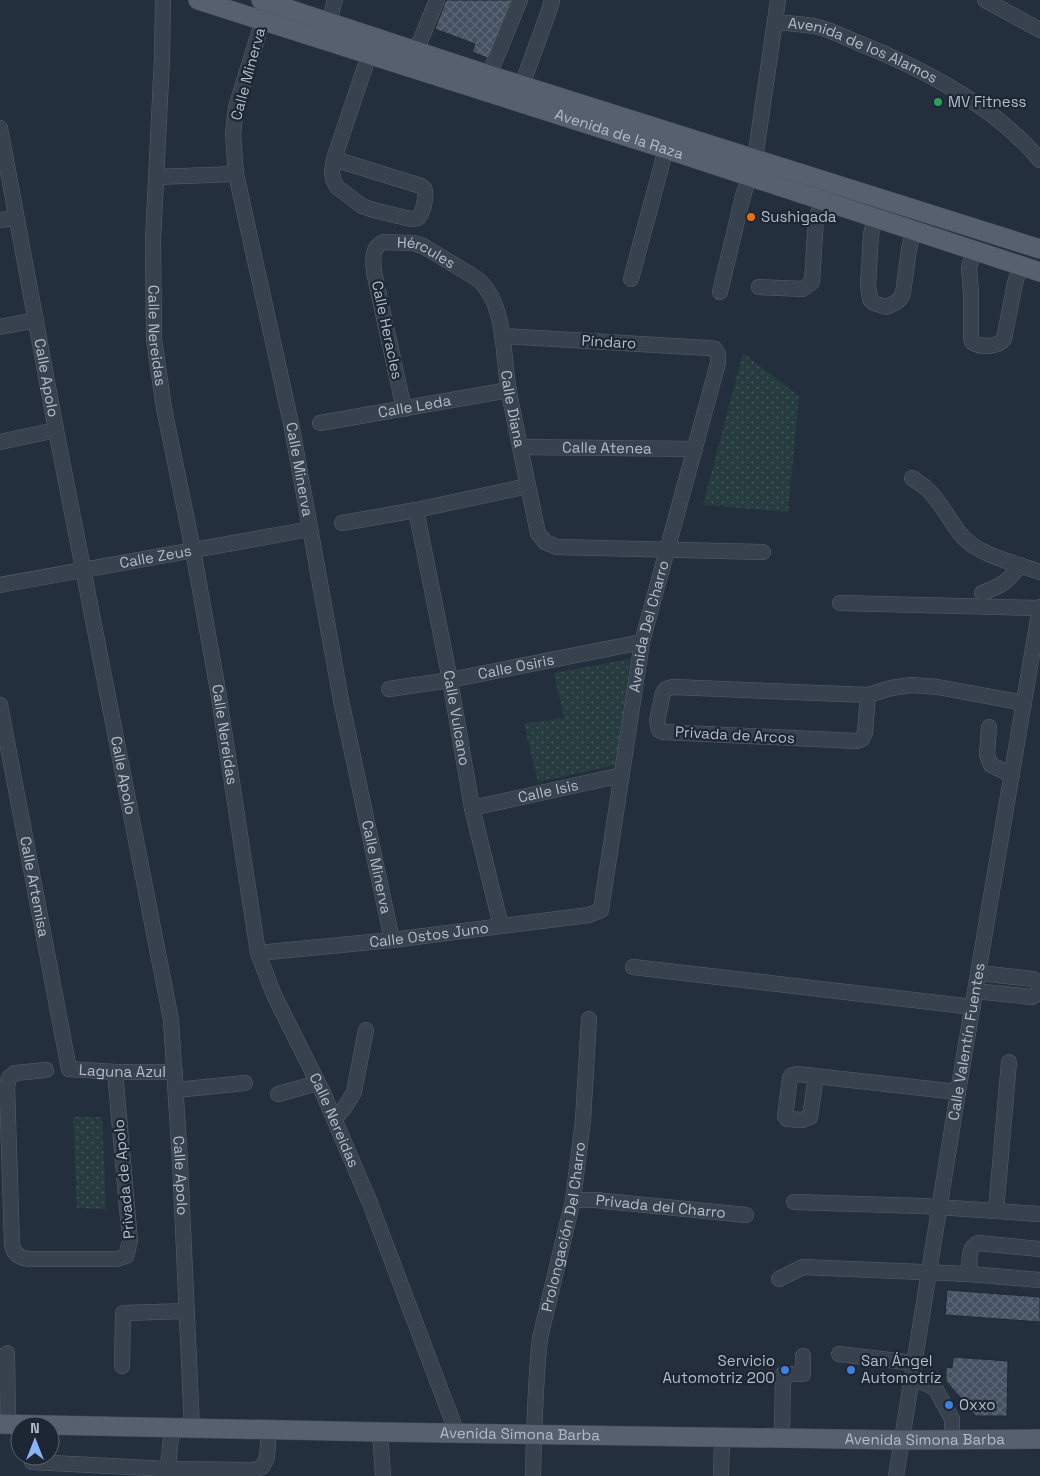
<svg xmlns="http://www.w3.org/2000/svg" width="1040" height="1476" font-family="'Space Grotesk',sans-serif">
<defs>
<pattern id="grass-dots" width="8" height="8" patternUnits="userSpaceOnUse" patternTransform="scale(1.25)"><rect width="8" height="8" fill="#263c3f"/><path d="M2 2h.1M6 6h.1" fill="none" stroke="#435659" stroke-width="1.8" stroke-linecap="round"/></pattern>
<pattern id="building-cross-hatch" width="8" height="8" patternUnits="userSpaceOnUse" patternTransform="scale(1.25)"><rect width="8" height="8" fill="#455162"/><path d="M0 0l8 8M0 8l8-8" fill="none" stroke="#5d6877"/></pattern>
</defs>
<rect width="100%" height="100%" fill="#242f3e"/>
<!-- grass -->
<g fill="url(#grass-dots)">
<polygon points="743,353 799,396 788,512 703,505"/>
<polygon points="630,659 616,765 538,782 524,724 564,718 554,673"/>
<polygon points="73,1117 102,1117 106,1209 77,1208"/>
</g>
<!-- building -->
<g fill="url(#building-cross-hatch)" stroke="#1f2835">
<polygon points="446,0 513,0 490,59 472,52 475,44 435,29"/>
<polygon points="947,1290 1040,1297 1040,1322 945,1315"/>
<polygon points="953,1357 1008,1361 1007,1416 976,1416 946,1381 946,1367 952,1368"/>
</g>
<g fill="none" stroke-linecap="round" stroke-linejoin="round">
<!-- minor casing -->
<g stroke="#565f6c" stroke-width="16">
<g id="minor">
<path id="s1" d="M 163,0 L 162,58 L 153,240 L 154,339 L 164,408 L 193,550 L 218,691 L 258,953 L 274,995 L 323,1093 L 370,1203 L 457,1433"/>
<polyline points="985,0 1040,30"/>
<path id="s2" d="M 266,10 L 236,107 L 233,134 L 236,174 L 292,428 L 341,700 L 392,940"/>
<polyline points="329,22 335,0"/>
<path id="s3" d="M 776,22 C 788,23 801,24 814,26 C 829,29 842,36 856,42 C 922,68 994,105 1040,160"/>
<polyline points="416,51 437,0"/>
<polyline points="489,75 520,0"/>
<polyline points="522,85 550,8 552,0"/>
<path id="s4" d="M 0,128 L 56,430 L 171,1020 L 180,1162 L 192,1428"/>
<path d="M 334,159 L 421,186 L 425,190 C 426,199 424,211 418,218 L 411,219 L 373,210 L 362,206 L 337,187 L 333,179 L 332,172 L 334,159 L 369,55"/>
<polyline points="156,177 236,174"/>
<polyline points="876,218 871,234 868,285 870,299 874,303 886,307 895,303 900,299 903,293 909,249 914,230"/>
<polyline points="0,220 16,218"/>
<path d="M 974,250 L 969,268 L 971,293 L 971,337 L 972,342 C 981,348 998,347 1004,339 L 1015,283 L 1021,265"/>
<polyline points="631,279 666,149"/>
<polyline points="759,287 803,289 812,282 816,219 823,201"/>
<polyline points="720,292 743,196 755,159 778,0"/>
<polyline points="0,327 36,320"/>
<path id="s5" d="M 404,409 L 374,272 C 373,260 371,247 384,242 L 413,243 L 423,246 L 476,278 C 485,285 491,294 495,305 C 505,332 504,364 509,392 C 518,439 528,486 538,533 L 545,542 L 557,547 L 763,552"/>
<path id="s6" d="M 320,423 L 509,390"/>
<polyline points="0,442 56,430"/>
<path id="s7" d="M 521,447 L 695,449"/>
<path d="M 912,478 C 916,481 921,484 925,487 C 941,501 949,521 963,537 C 980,556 1016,563 1040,572"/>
<path id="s8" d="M 416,510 L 450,680 L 472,808 L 501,926"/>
<polyline points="342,523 416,510 528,486"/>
<path id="s9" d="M 0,585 L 310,529"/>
<path d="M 982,593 C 1001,586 1008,582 1020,565"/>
<polyline points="840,603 1040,608"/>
<path id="s10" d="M 389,689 L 450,680 L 642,642"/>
<polyline points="868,695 865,732 862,739 857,741 663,732 659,730 657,721 663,693 666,689 673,687 868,695 891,688 912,685 938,687 1024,703"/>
<path id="s11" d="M 0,705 L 69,1069 L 115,1072 L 175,1072"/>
<polyline points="989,727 987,755 991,765 1012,775"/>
<path id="s12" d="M 472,808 L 622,775"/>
<path id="s13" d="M 258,953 L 392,940 L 589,915 L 601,910 L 642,642 L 718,363 L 718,354 L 715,349 L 708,348 L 502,336"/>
<polyline points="633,967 973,1007"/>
<polyline points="979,973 1033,979 1040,985"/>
<polyline points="975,991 1032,997 1040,992"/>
<path d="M 46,1070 L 15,1073 L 9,1078 L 7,1086 L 12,1244 C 13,1254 19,1257 28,1259 L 117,1259 L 126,1256 L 130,1241 L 115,1072"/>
<polyline points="816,1076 810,1117 802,1120 787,1119 785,1116 790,1078 792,1075 797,1074 958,1092"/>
<polyline points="176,1090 245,1083"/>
<polyline points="278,1094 318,1083"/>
<polyline points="334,1119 345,1107 354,1092 366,1030"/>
<path id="s14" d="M 573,1200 L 595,1200 L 746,1215"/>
<polyline points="794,1202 922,1206 1039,1214"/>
<polyline points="996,1211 1009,1062"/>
<path d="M 969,1274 C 970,1263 967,1248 978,1243 L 1040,1249"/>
<polyline points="779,1279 803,1267 969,1274 1040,1280"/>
<polyline points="7,1353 8,1424"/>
<polyline points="839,1354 914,1363"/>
<polyline points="122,1366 123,1313 187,1311"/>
<polyline points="912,1377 935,1388 952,1419 952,1439"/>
<polyline points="380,1432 383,1476"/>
<polyline points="782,1438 783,1374 803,1374 803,1356"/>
<polyline points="31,1456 32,1462 168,1469 253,1470 262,1467 267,1458 269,1430"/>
<polyline points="167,1476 172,1428"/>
<path id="s15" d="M 533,1476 C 534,1430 535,1384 540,1338 L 573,1200 L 583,1120 L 589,1019"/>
<polyline points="721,1476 722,1437"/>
<path id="s16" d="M 896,1476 L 958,1092 L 1040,607"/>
</g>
</g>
<!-- major casing -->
<g stroke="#414a57" stroke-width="20">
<g id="major">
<path id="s17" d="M 198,0 L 666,149 L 1040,272"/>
<polyline points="261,0 489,75 1040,249"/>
<path id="s18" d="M 0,1424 L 380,1432 L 902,1440 L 1040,1439"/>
</g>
</g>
<!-- minor -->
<use href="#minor" stroke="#38414e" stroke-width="15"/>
<!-- major -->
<use href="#major" stroke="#56606e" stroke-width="19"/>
</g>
<!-- markers -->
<circle fill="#2e9e5b" stroke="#1d2633" stroke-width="2" cx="938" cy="102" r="5"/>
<circle fill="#e8710a" stroke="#1d2633" stroke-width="2" cx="751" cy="217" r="5"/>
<g fill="#3f7fe0" stroke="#1d2633" stroke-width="2">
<circle cx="785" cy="1370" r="5"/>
<circle cx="851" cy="1370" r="5"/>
<circle cx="949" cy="1405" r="5"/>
</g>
<g text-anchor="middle" stroke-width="4.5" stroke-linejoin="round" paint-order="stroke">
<!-- street labels -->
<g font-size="15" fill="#b4bcc9" stroke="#1d2633">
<text dy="5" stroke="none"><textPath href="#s3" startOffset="92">Avenida de los Alamos</textPath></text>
<text transform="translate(248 74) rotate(-75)" y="5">Calle Minerva</text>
<text dy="5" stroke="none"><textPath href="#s17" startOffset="442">Avenida de la Raza</textPath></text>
<text dy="5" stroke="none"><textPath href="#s5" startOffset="219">Hércules</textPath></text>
<text transform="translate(387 330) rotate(78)" y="5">Calle Heracles</text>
<text dy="5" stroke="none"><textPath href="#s1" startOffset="336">Calle Nereidas</textPath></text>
<text transform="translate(609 342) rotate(3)" y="5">Píndaro</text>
<text dy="5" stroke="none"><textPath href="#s4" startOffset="254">Calle Apolo</textPath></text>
<text dy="5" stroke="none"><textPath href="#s6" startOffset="96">Calle Leda</textPath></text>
<text dy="5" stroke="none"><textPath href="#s5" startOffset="415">Calle Diana</textPath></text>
<text dy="5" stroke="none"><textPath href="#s7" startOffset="86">Calle Atenea</textPath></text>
<text dy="5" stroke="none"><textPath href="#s2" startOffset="471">Calle Minerva</textPath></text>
<text dy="5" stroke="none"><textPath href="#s9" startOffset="158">Calle Zeus</textPath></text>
<text dy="5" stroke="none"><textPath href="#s13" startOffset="634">Avenida Del Charro</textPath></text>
<text dy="5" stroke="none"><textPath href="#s10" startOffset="129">Calle Osiris</textPath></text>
<text dy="5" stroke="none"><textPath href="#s8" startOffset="212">Calle Vulcano</textPath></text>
<text dy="5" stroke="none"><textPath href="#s1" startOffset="741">Calle Nereidas</textPath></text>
<text transform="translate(735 735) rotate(3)" y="5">Privada de Arcos</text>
<text dy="5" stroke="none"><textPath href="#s4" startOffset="659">Calle Apolo</textPath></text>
<text dy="5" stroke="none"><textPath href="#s12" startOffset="78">Calle Isis</textPath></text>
<text dy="5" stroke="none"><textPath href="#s2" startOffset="876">Calle Minerva</textPath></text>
<text dy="5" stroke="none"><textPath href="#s11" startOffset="185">Calle Artemisa</textPath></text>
<text dy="5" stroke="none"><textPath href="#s13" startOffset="172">Calle Ostos Juno</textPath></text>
<text dy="5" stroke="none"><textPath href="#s16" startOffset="440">Calle Valentín Fuentes</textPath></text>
<text dy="5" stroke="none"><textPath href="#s11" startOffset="424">Laguna Azul</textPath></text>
<text dy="5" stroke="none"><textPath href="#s1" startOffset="1146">Calle Nereidas</textPath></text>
<text dy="5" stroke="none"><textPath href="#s4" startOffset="1064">Calle Apolo</textPath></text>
<text transform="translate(124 1179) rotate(-95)" y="5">Privada de Apolo</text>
<text dy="5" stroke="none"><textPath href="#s14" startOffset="88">Privada del Charro</textPath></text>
<text dy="5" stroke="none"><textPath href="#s15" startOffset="252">Prolongación Del Charro</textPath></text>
<text dy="5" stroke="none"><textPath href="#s18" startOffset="520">Avenida Simona Barba</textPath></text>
<text dy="5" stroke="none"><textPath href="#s18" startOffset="925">Avenida Simona Barba</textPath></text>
</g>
<!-- poi labels -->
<g font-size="15" fill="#b4bcc9" stroke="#1d2633" text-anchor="start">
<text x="948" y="107">MV Fitness</text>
<text x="761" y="222">Sushigada</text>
<text x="775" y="1366" text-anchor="end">Servicio<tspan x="775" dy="17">Automotriz 200</tspan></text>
<text x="861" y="1366">San Ángel<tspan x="861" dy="17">Automotríz</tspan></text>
<text x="959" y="1410">Oxxo</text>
</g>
</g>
<!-- north arrow -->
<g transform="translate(35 1441)"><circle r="24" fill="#1d2633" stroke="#59626f"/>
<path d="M0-4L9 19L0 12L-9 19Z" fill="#8ab4f8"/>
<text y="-8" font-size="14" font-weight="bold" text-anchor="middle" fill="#b4bcc9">N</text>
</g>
</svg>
